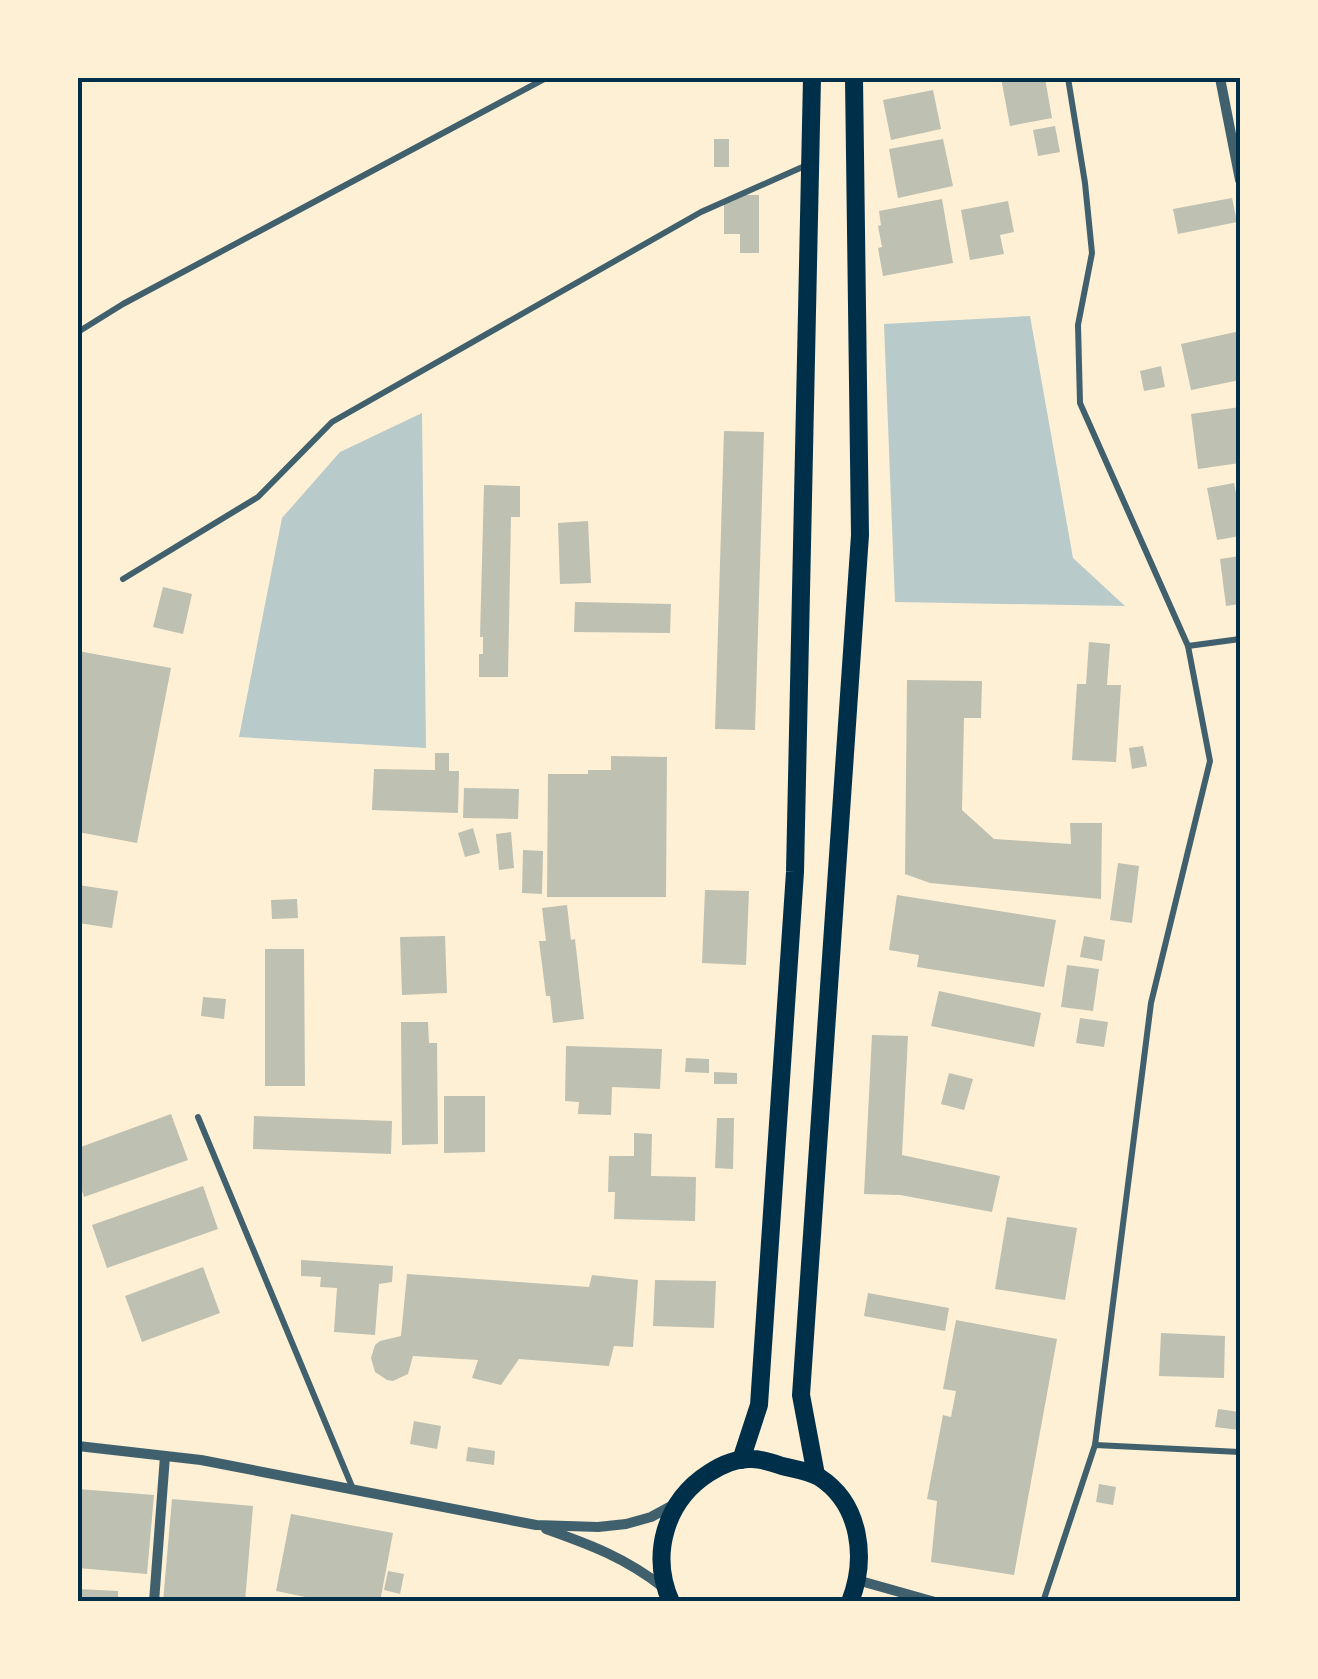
<svg xmlns="http://www.w3.org/2000/svg" width="1318" height="1679" font-family="Arial,sans-serif">
<rect width="100%" height="100%" fill="#fdf0d5"/>
<!-- green -->
<g fill="#b9caca">
<polygon points="1030,316 1073,558 1125,606 895,602 884,324"/>
<polygon points="422,413 426,748 239,737 282,518 340,452"/>
</g>
<!-- building -->
<g fill="#bec0b2">
<polygon points="1001,78 1045,78 1052,118 1010,126"/>
<polygon points="933,90 941,129 891,140 883,100"/>
<polygon points="1055,126 1060,152 1038,156 1033,130"/>
<rect x="714" y="139" width="15" height="28"/>
<polygon points="943,139 953,186 898,198 889,149"/>
<polygon points="734,195 759,195 759,253 740,253 740,234 724,234 724,202 734,201"/>
<polygon points="1232,198 1237,222 1178,234 1173,209"/>
<polygon points="942,199 953,263 883,276 878,248 882,247 878,226 881,225 879,211"/>
<polygon points="1008,201 1014,232 1000,235 1004,254 970,260 961,210"/>
<polygon points="1240,331 1240,380 1191,390 1181,344"/>
<polygon points="1161,366 1165,387 1144,391 1140,371"/>
<polygon points="1240,407 1240,463 1198,469 1191,414"/>
<polygon points="724,431 764,432 755,730 715,729"/>
<polygon points="1234,483 1237,498 1240,497 1240,536 1217,540 1207,488"/>
<polygon points="484,485 520,486 520,517 511,517 508,677 479,677 479,654 483,654 483,637 480,637"/>
<polygon points="588,521 591,583 560,584 558,523"/>
<polygon points="1240,556 1240,604 1226,606 1220,559"/>
<polygon points="163,587 192,594 183,634 153,627"/>
<polygon points="575,602 671,604 670,633 574,632"/>
<polygon points="1089,642 1110,644 1107,685 1121,685 1116,762 1072,760 1077,684 1086,684"/>
<polygon points="78,651 171,668 137,843 78,832"/>
<polygon points="907,680 982,681 981,718 964,718 962,810 994,839 1071,844 1070,823 1102,823 1101,899 930,883 905,874"/>
<polygon points="1143,746 1147,766 1132,769 1129,748"/>
<polygon points="435,753 449,753 449,771 459,771 458,813 372,810 374,769 435,770"/>
<polygon points="611,756 667,757 666,897 547,897 548,774 588,774 588,770 611,770"/>
<polygon points="464,788 519,789 518,819 463,818"/>
<polygon points="473,828 480,853 465,857 458,833"/>
<polygon points="511,832 514,868 499,870 496,834"/>
<polygon points="523,850 543,851 542,894 522,893"/>
<polygon points="1118,863 1139,866 1132,923 1110,920"/>
<polygon points="78,885 118,891 112,928 78,923"/>
<polygon points="705,890 749,891 746,965 702,963"/>
<polygon points="897,895 1056,920 1044,987 917,967 919,955 889,950"/>
<polygon points="297,899 298,918 272,919 271,900"/>
<polygon points="567,905 571,940 575,939 584,1019 553,1023 550,996 546,996 539,941 546,941 542,908"/>
<polygon points="445,936 447,993 402,995 400,937"/>
<polygon points="1084,936 1105,940 1102,961 1080,957"/>
<polygon points="265,949 304,949 305,1086 265,1086"/>
<polygon points="1067,965 1099,969 1093,1011 1061,1007"/>
<polygon points="939,991 1041,1013 1034,1047 931,1026"/>
<polygon points="203,997 226,999 224,1019 201,1016"/>
<polygon points="1080,1018 1108,1022 1104,1047 1076,1043"/>
<polygon points="401,1022 428,1022 429,1043 437,1043 438,1144 402,1145"/>
<polygon points="872,1035 908,1036 902,1155 1000,1176 992,1212 900,1195 864,1194"/>
<polygon points="566,1046 662,1049 660,1089 612,1087 611,1115 578,1114 579,1102 565,1101"/>
<polygon points="686,1058 709,1059 709,1073 685,1072"/>
<polygon points="714,1072 737,1073 737,1084 714,1084"/>
<polygon points="949,1073 973,1079 964,1110 941,1104"/>
<polygon points="444,1096 485,1096 485,1152 444,1153"/>
<polygon points="171,1114 188,1160 84,1197 78,1178 78,1148"/>
<polygon points="254,1116 392,1121 391,1154 253,1149"/>
<polygon points="717,1118 734,1118 733,1169 715,1168"/>
<polygon points="634,1133 652,1134 651,1176 696,1177 695,1221 614,1219 615,1192 608,1192 609,1156 634,1156"/>
<polygon points="203,1186 218,1229 107,1268 92,1225"/>
<polygon points="1007,1217 1077,1228 1065,1300 995,1289"/>
<polygon points="301,1260 393,1266 392,1282 379,1284 375,1335 334,1332 337,1288 320,1287 321,1277 301,1276"/>
<polygon points="203,1267 220,1313 142,1342 125,1296"/>
<polygon points="407,1274 589,1287 592,1275 638,1280 633,1347 614,1346 609,1366 519,1359 501,1385 472,1378 478,1360 413,1356 408,1374 393,1381 387,1380 375,1372 371,1358 375,1345 380,1341 401,1336"/>
<polygon points="655,1280 716,1281 714,1328 653,1326"/>
<polygon points="868,1293 949,1308 945,1331 864,1316"/>
<polygon points="956,1320 1057,1339 1014,1575 931,1562 937,1501 927,1499 943,1415 951,1417 956,1391 943,1389"/>
<polygon points="1161,1333 1225,1336 1224,1378 1159,1376"/>
<polygon points="1218,1409 1240,1412 1239,1430 1215,1427"/>
<polygon points="414,1421 441,1426 437,1449 410,1444"/>
<polygon points="468,1447 495,1451 494,1465 466,1461"/>
<polygon points="1099,1484 1116,1487 1113,1505 1096,1502"/>
<polygon points="78,1489 154,1495 147,1574 78,1568"/>
<polygon points="172,1499 253,1506 245,1602 163,1602"/>
<polygon points="291,1514 393,1533 380,1602 330,1602 276,1591"/>
<polygon points="388,1571 404,1574 400,1594 384,1590"/>
<polygon points="78,1589 118,1591 118,1602 78,1602"/>
</g>
<g fill="none" stroke-linecap="round" stroke-linejoin="round">
<!-- service -->
<g stroke="#3f606c" stroke-width="6">
<polyline points="78,332 123,304 546,78"/>
<polyline points="123,579 258,497 332,422 701,212 807,165"/>
<polyline points="1188,646 1240,639"/>
<polyline points="198,1117 353,1489"/>
<polyline points="1095,1445 1240,1452"/>
<polyline points="1043,1602 1095,1445 1151,1003 1210,761 1188,646 1080,403 1078,325 1092,253 1085,183 1068,78"/>
</g>
<!-- minor -->
<g stroke="#3f606c" stroke-width="10">
<polyline points="1220,78 1240,180"/>
<polyline points="78,1446 201,1460 536,1525 598,1527 626,1524 651,1517 675,1504"/>
<path d="M 546,1529 C 591,1545 626,1558 664,1588"/>
<polyline points="857,1580 935,1602"/>
<polyline points="154,1602 165,1456"/>
</g>
<!-- secondary -->
<g stroke="#003049" stroke-width="18">
<polyline points="741,1460 759,1405 795,872 812,78"/>
<polyline points="816,1475 801,1395 860,535 854,78"/>
<path d="M 671,1602 C 650,1555 665,1501 709,1473 C 721,1465 737,1458 752,1459 C 762,1459 773,1463 782,1466 C 794,1469 809,1471 819,1477 C 861,1504 867,1559 850,1602"/>
</g>
</g>
<!-- border -->
<rect width="1318" height="1679" fill="none" stroke="#fdf0d5" stroke-width="160"/>
<rect x="80" y="80" width="1158" height="1519" fill="none" stroke="#003049" stroke-width="4"/>
</svg>
